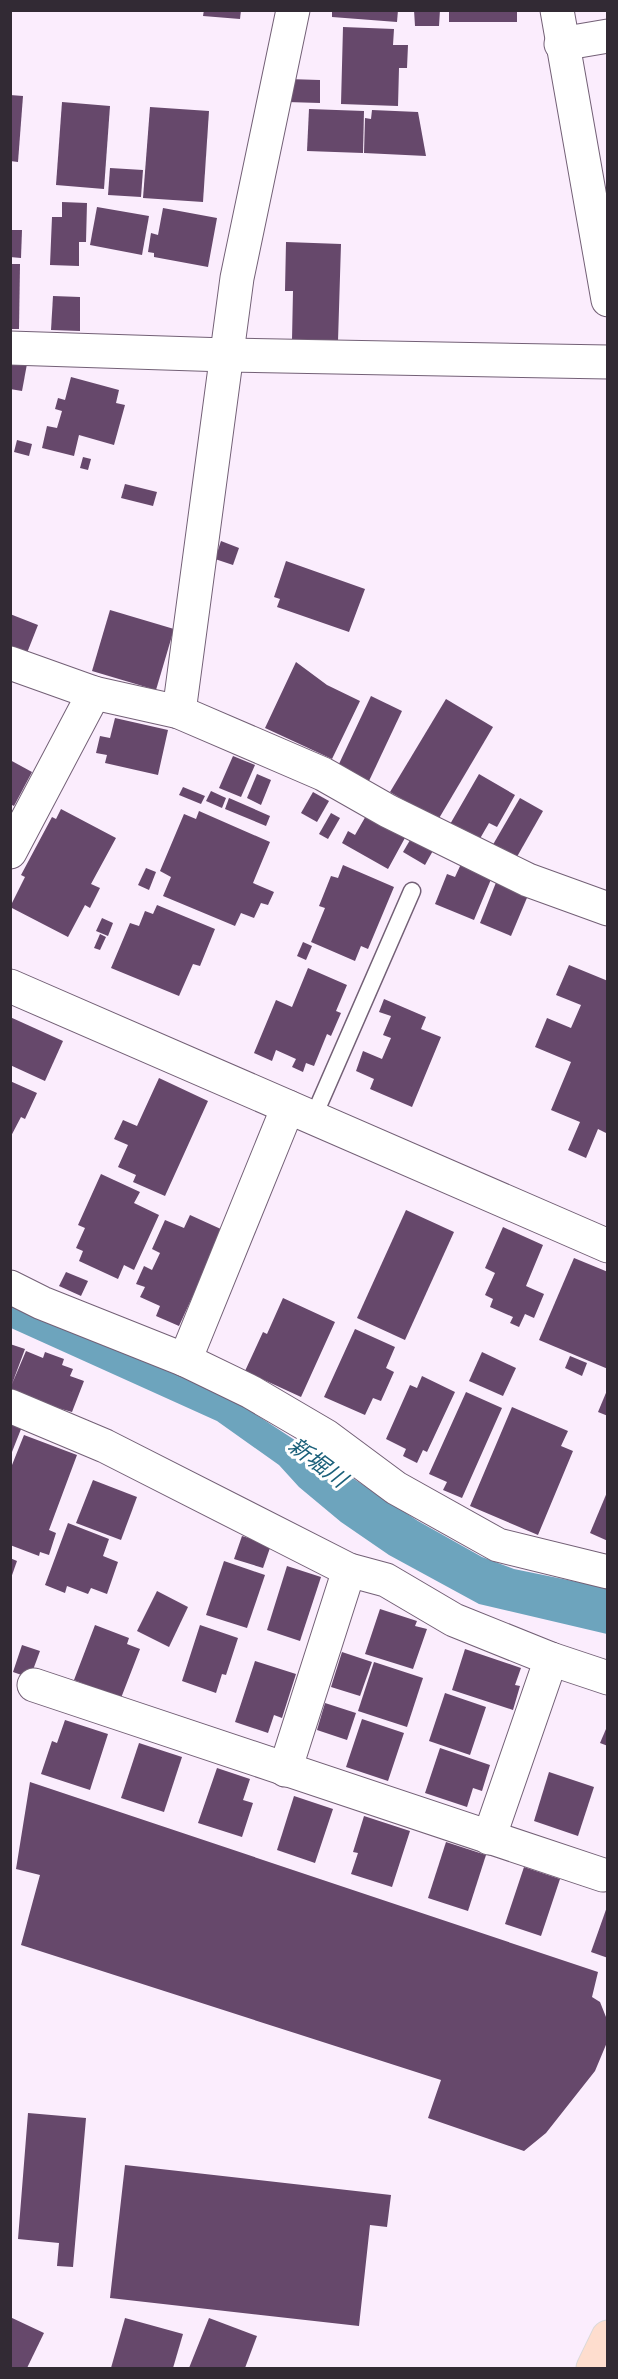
<svg xmlns="http://www.w3.org/2000/svg" width="618" height="2379" font-family="'Alegreya Sans','Noto Sans JP',sans-serif">
<rect width="100%" height="100%" fill="#fbedfd"/>
<!-- water -->
<polygon fill="#6da4bd" points="11,1298 174,1369 240,1404 418,1521 482,1557 514,1569 607,1588 607,1634 479,1604 389,1555 341,1522 299,1487 279,1465 217,1421 11,1328"/>
<!-- building -->
<g fill="#66486b">
<polygon points="204,10 241,10 240,19 203,16"/>
<polygon points="332,10 398,10 397,22 332,17"/>
<polygon points="414,10 440,10 439,26 415,26"/>
<rect x="449" y="10" width="68" height="12"/>
<polygon points="343,27 394,29 393,45 408,45 407,68 399,68 398,106 341,104"/>
<polygon points="288,79 320,80 320,103 287,102"/>
<polygon points="10,95 23,96 18,162 10,161"/>
<polygon points="62,102 110,106 104,189 56,185"/>
<polygon points="150,107 209,111 203,202 143,198"/>
<polygon points="309,109 364,111 363,153 307,151"/>
<polygon points="372,110 418,112 426,156 364,153 365,118 371,119"/>
<polygon points="110,168 143,170 141,197 108,195"/>
<polygon points="62,202 87,203 86,242 79,242 79,266 50,265 52,217 62,217"/>
<polygon points="97,207 149,216 142,255 90,245"/>
<polygon points="163,208 217,218 208,267 154,257 154,253 148,252 151,233 158,235"/>
<polygon points="10,230 22,230 21,258 10,257"/>
<polygon points="286,242 341,244 338,341 292,340 293,291 285,291"/>
<polygon points="10,264 20,264 19,329 10,329"/>
<polygon points="53,296 80,297 80,331 51,330"/>
<polygon points="11,361 27,364 22,391 10,389"/>
<polygon points="71,377 119,390 116,403 125,405 114,445 79,435 74,456 42,448 47,426 57,428 62,411 55,409 58,398 65,400"/>
<polygon points="17,440 32,444 29,456 14,452"/>
<polygon points="83,457 91,459 88,470 80,468"/>
<polygon points="125,484 157,492 153,506 121,498"/>
<polygon points="221,541 239,548 233,565 215,559"/>
<polygon points="286,561 365,589 349,632 277,607 280,599 274,597"/>
<polygon points="110,610 174,629 156,690 92,671"/>
<polygon points="10,614 38,625 25,658 10,652"/>
<polygon points="296,662 327,685 360,701 332,759 265,728"/>
<polygon points="371,696 402,711 369,781 338,766"/>
<polygon points="446,699 493,727 438,820 390,792"/>
<polygon points="115,718 168,730 158,775 105,763 107,755 96,753 100,736 110,738"/>
<polygon points="233,756 255,765 241,797 219,788"/>
<polygon points="10,760 32,772 14,806 10,804"/>
<polygon points="257,774 271,780 261,805 247,798"/>
<polygon points="479,774 515,795 497,827 489,823 478,842 449,826"/>
<polygon points="183,787 205,796 201,804 179,795"/>
<polygon points="211,791 226,798 222,808 206,801"/>
<polygon points="313,792 329,801 317,822 301,813"/>
<polygon points="229,798 270,816 266,826 225,809"/>
<polygon points="520,798 543,811 514,862 491,848"/>
<polygon points="61,809 116,838 91,884 100,888 90,908 85,905 68,937 10,907 25,877 21,875 52,817 56,819"/>
<polygon points="199,811 270,842 253,883 274,892 268,905 261,903 254,918 241,913 235,926 163,896 171,877 160,871 184,814 196,819"/>
<polygon points="331,813 340,818 328,839 319,834"/>
<polygon points="367,814 406,836 388,869 342,843 348,831 355,835"/>
<polygon points="413,835 435,847 425,865 403,852"/>
<polygon points="461,864 492,877 474,920 435,904 447,874 455,877"/>
<polygon points="343,865 394,887 368,949 361,946 355,961 311,942 325,908 319,906 331,876 338,878"/>
<polygon points="146,868 156,872 149,890 138,885"/>
<polygon points="497,880 529,893 511,936 480,923"/>
<polygon points="157,905 215,929 200,966 193,964 179,996 111,968 130,923 139,926 145,911 153,914"/>
<polygon points="102,918 113,923 108,936 96,931"/>
<polygon points="100,934 106,937 100,950 94,948"/>
<polygon points="303,942 312,946 306,960 297,956"/>
<polygon points="569,965 608,981 608,1134 598,1129 586,1158 568,1150 580,1122 551,1110 571,1062 535,1047 547,1018 571,1028 581,1005 556,995"/>
<polygon points="308,968 347,985 336,1011 341,1013 331,1036 327,1034 314,1066 306,1063 303,1072 292,1067 296,1059 276,1050 272,1061 254,1053 276,1000 292,1007"/>
<polygon points="384,999 426,1017 421,1029 441,1037 412,1107 370,1089 374,1079 356,1071 363,1051 382,1059 391,1038 383,1035 391,1016 379,1012"/>
<polygon points="10,1017 63,1041 45,1081 10,1065"/>
<polygon points="159,1078 208,1101 165,1196 133,1182 136,1175 118,1167 128,1145 114,1139 123,1120 137,1126"/>
<polygon points="10,1081 37,1093 25,1119 21,1117 10,1138"/>
<polygon points="101,1174 140,1192 134,1203 159,1215 134,1270 124,1265 118,1279 79,1261 83,1251 76,1248 85,1228 78,1225"/>
<polygon points="406,1210 454,1232 405,1340 357,1318"/>
<polygon points="190,1215 223,1230 179,1326 156,1316 160,1306 140,1297 145,1287 136,1284 144,1266 152,1270 160,1253 152,1249 165,1220 184,1228"/>
<polygon points="503,1227 543,1245 526,1286 544,1294 534,1318 525,1314 519,1327 510,1323 513,1317 490,1307 493,1299 485,1295 495,1273 485,1268"/>
<polygon points="574,1258 608,1272 608,1369 539,1340"/>
<polygon points="66,1272 88,1281 81,1296 59,1286"/>
<polygon points="283,1298 335,1322 301,1397 245,1371 263,1332 267,1334"/>
<polygon points="355,1329 395,1347 386,1368 394,1372 381,1401 373,1398 365,1415 324,1397"/>
<polygon points="10,1344 25,1349 12,1384 26,1351 43,1358 45,1352 64,1359 62,1365 73,1369 70,1376 84,1381 72,1412 58,1408 57,1411 10,1393"/>
<polygon points="482,1352 516,1368 503,1396 469,1381"/>
<polygon points="570,1356 587,1363 582,1376 565,1368"/>
<polygon points="422,1376 455,1392 427,1452 423,1450 417,1463 403,1456 406,1449 386,1439 410,1385 417,1388"/>
<polygon points="608,1388 608,1416 598,1412"/>
<polygon points="466,1392 502,1408 462,1498 443,1490 447,1482 429,1474"/>
<polygon points="512,1407 568,1431 561,1446 573,1451 538,1535 470,1506"/>
<polygon points="10,1419 23,1424 10,1457"/>
<polygon points="24,1435 77,1455 49,1530 56,1533 49,1555 40,1552 39,1556 10,1545 10,1470"/>
<polygon points="93,1480 137,1497 121,1540 76,1523"/>
<polygon points="608,1490 608,1541 590,1533"/>
<polygon points="68,1523 109,1539 103,1556 118,1562 107,1594 91,1588 88,1594 67,1586 65,1593 45,1585"/>
<polygon points="242,1536 271,1545 263,1568 234,1559"/>
<polygon points="10,1558 17,1561 11,1578 10,1578"/>
<polygon points="224,1561 265,1575 247,1628 206,1615"/>
<polygon points="287,1566 321,1577 300,1641 267,1630"/>
<polygon points="157,1591 188,1607 169,1647 137,1631"/>
<polygon points="380,1609 417,1621 415,1626 427,1629 413,1669 365,1654"/>
<polygon points="95,1625 129,1638 127,1644 140,1649 121,1698 74,1680"/>
<polygon points="200,1625 238,1638 226,1675 222,1674 216,1693 182,1681"/>
<polygon points="22,1645 40,1651 30,1678 13,1672"/>
<polygon points="465,1649 521,1668 515,1685 520,1686 513,1710 452,1690"/>
<polygon points="342,1652 372,1662 360,1696 331,1687"/>
<polygon points="255,1661 296,1674 282,1718 274,1715 268,1733 235,1722"/>
<polygon points="374,1662 423,1678 407,1727 358,1711"/>
<polygon points="445,1693 486,1707 470,1755 429,1741"/>
<polygon points="325,1703 356,1713 347,1740 317,1730"/>
<polygon points="362,1719 404,1733 388,1781 346,1767"/>
<polygon points="65,1720 108,1734 90,1790 41,1774 52,1741 57,1743"/>
<polygon points="606,1729 608,1730 608,1746 600,1743"/>
<polygon points="139,1743 182,1757 164,1812 121,1798"/>
<polygon points="440,1748 490,1765 482,1791 473,1788 467,1807 425,1793"/>
<polygon points="217,1768 250,1779 243,1800 253,1803 242,1837 198,1823"/>
<polygon points="549,1772 594,1787 578,1836 534,1821"/>
<polygon points="30,1782 598,1972 592,1997 600,2002 606,2017 608,2040 595,2071 546,2133 524,2151 428,2118 441,2080 21,1945 40,1875 16,1869"/>
<polygon points="294,1796 333,1809 315,1863 277,1850"/>
<polygon points="364,1816 410,1831 392,1887 351,1874 358,1853 353,1852"/>
<polygon points="446,1842 486,1855 468,1911 428,1898"/>
<polygon points="524,1867 560,1879 541,1936 505,1924"/>
<polygon points="608,1904 608,1958 591,1952"/>
<polygon points="28,2113 86,2118 73,2267 57,2266 59,2243 18,2239"/>
<polygon points="125,2165 391,2195 387,2227 370,2225 359,2326 110,2298"/>
<polygon points="10,2317 44,2333 27,2368 10,2368"/>
<polygon points="125,2318 183,2334 173,2368 111,2368"/>
<polygon points="209,2318 257,2336 245,2368 189,2368"/>
</g>
<g fill="none" stroke-linecap="round" stroke-linejoin="round">
<!-- service casing -->
<g stroke="#736076" stroke-width="19">
<polyline id="service" points="313,1118 412,891"/>
</g>
<!-- minor casing -->
<g stroke="#736076" stroke-width="35">
<g id="minor">
<polyline points="557,10 608,300"/>
<polyline points="561,44 608,36"/>
<polyline points="10,348 226,355 608,362"/>
<polyline points="10,663 94,693 179,712 323,774 388,811 528,880 608,909"/>
<polyline points="179,712 237,278 293,10"/>
<polyline points="10,852 94,693"/>
<polyline points="10,986 608,1246"/>
<polyline points="10,1287 42,1303 185,1360 251,1392 326,1436 396,1488 498,1545 608,1572"/>
<polyline points="185,1360 288,1107"/>
<polyline points="10,1406 105,1446 349,1570 386,1580 454,1620 551,1659 608,1678"/>
<polyline points="34,1685 603,1875"/>
<polyline points="285,1770 349,1570"/>
<polyline points="489,1838 551,1659"/>
</g>
</g>
<!-- primary casing -->
<g stroke="#dad9da" stroke-width="35">
<polyline id="primary" points="593,2368 608,2337"/>
</g>
<!-- service -->
<use href="#service" stroke="#fff" stroke-width="16"/>
<!-- minor -->
<use href="#minor" stroke="#fff" stroke-width="33"/>
<!-- primary -->
<use href="#primary" stroke="#feddce" stroke-width="33"/>
</g>
<g text-anchor="middle" stroke-width="6" stroke-linejoin="round" paint-order="stroke">
<!-- water labels -->
<g font-size="22" font-style="italic" fill="#1b607a" stroke="#fff">
<text transform="translate(318 1462) rotate(37)" y="8">新堀川</text>
</g>
</g>
<!-- border -->
<rect width="618" height="2379" fill="none" stroke="#322a34" stroke-width="24"/>
</svg>
